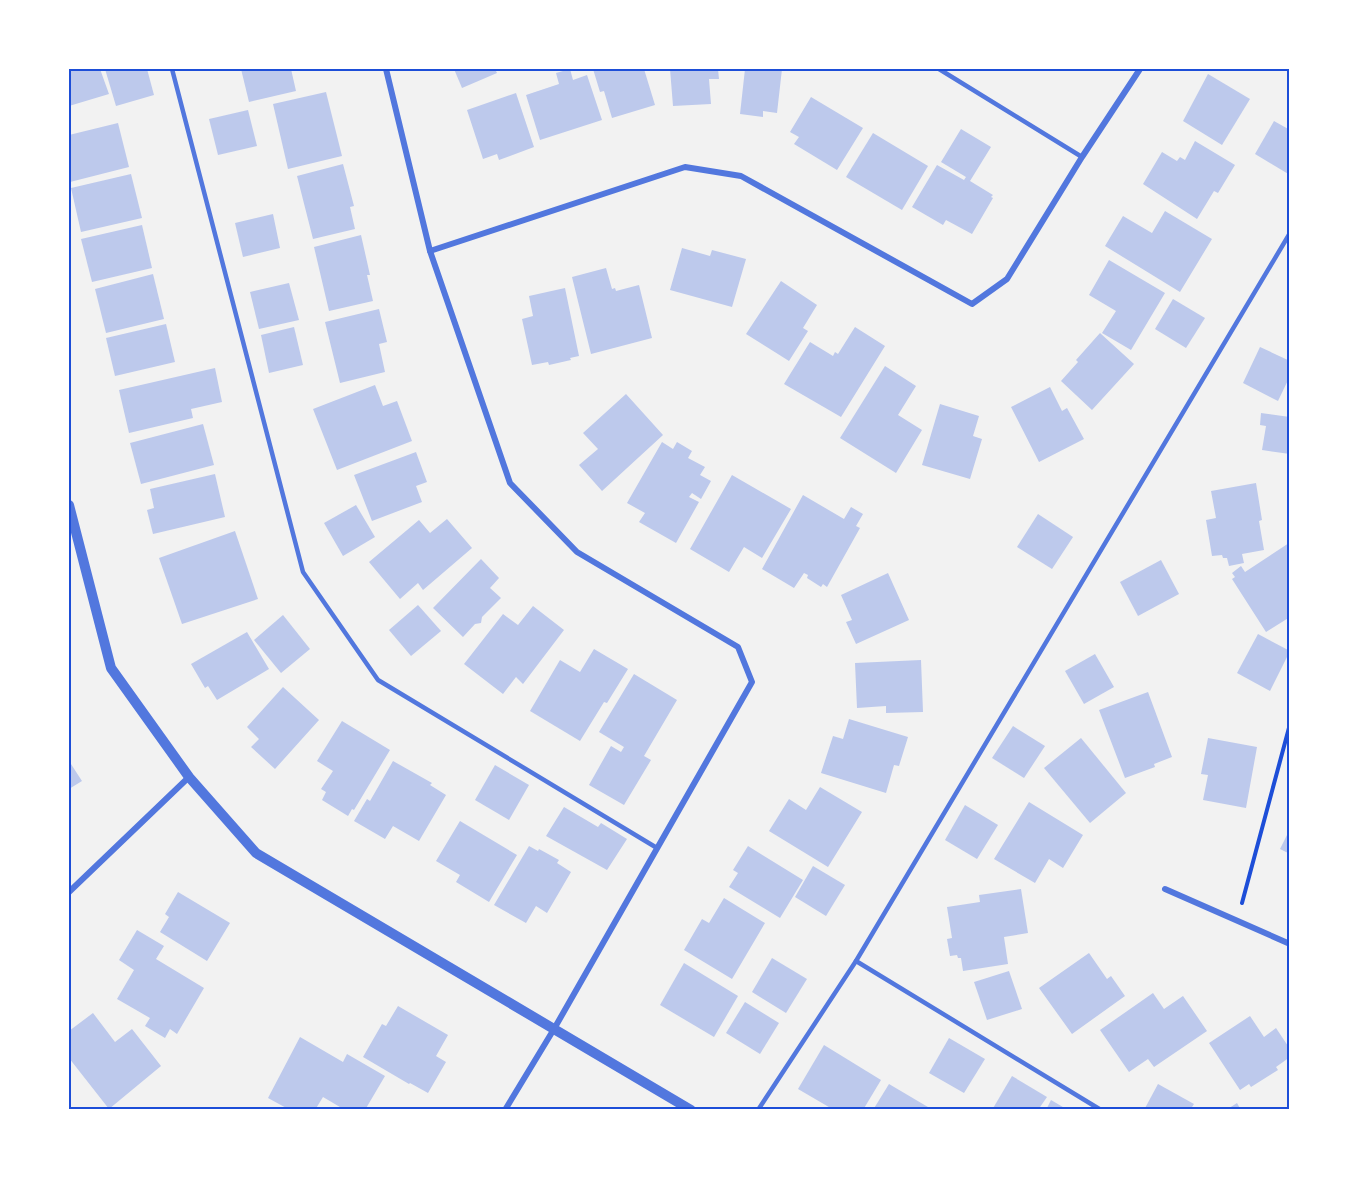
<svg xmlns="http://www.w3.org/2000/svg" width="1359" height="1179" font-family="'Times New Roman',serif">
<rect width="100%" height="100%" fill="#f2f2f2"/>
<!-- building -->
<g fill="#bdc9ec">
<polygon points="69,69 100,69 109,94 69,106"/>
<polygon points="105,69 147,69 154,95 116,106"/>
<polygon points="241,69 291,69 296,91 249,102"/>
<polygon points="454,69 495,69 497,73 462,88"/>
<polygon points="570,69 573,80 587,75 602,120 540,140 526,95 559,84 556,73"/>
<polygon points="593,69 644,69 655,105 612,118 604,91 600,92"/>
<polygon points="670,69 718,69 719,79 709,79 711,104 673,106"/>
<polygon points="745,69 782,69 777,113 763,111 763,117 740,114"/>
<polygon points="1208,74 1250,99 1222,145 1183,121"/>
<polygon points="326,92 342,156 288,169 273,104"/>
<polygon points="516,93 534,147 499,160 497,154 483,159 467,110"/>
<polygon points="811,97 863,128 837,170 794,144 799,137 790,132"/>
<polygon points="248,110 257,146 218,155 209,119"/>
<polygon points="1274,121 1290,130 1290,175 1255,154"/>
<polygon points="118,123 129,167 70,182 69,135"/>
<polygon points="961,129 991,147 970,181 993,195 991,197 993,198 972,234 946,220 943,225 912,207 937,165 964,180 966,177 941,162"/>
<polygon points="873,133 928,166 902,210 846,177"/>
<polygon points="1195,141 1235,165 1218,193 1214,191 1197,219 1143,184 1162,152 1177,161 1180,157 1185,160"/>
<polygon points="343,164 354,206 350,207 355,229 313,239 297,176"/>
<polygon points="131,174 142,218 81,232 71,188"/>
<polygon points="1165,211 1212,239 1180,292 1105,246 1123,216 1152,233"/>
<polygon points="273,214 280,248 243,257 235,223"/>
<polygon points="142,225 152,268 92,282 81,239"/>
<polygon points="361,235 370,275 367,275 373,301 329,311 314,247"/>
<polygon points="682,248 710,256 712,250 746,259 732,307 670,290"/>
<polygon points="1109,260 1165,293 1131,350 1102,333 1116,311 1089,295"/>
<polygon points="606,268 612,289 615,288 616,291 639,285 652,338 591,354 572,277"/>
<polygon points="153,274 164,319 106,333 95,289"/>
<polygon points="781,281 817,305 803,328 808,331 789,361 746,334"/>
<polygon points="289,283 299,320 259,329 250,292"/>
<polygon points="565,288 579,356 570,358 571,360 549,365 548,362 532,365 522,319 533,316 529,296"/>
<polygon points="1173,299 1205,318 1186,348 1155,329"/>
<polygon points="379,309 387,342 379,344 385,372 340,383 325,322"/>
<polygon points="166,324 175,362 115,376 106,338"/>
<polygon points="294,327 303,365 269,373 261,335"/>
<polygon points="855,327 885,346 841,417 784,384 810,342 833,356 835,352 838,354"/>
<polygon points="1100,333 1134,364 1092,410 1061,381 1078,362 1076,360"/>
<polygon points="1260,347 1290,361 1290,376 1278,401 1243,383"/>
<polygon points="885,366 916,386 898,415 922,430 896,473 840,438"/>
<polygon points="215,368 222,402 191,409 193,418 129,433 119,390"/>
<polygon points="375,385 383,406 397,401 412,441 337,470 313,409"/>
<polygon points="1050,387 1062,411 1067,408 1084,439 1039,462 1011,407"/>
<polygon points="626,394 663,435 602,491 579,465 598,449 583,433"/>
<polygon points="940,404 979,416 973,436 982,439 970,479 922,465"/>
<polygon points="1261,413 1290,417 1290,454 1262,450 1266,426 1260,425"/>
<polygon points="203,424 214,465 141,484 130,443"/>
<polygon points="662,442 673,449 677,442 692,451 688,458 705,467 700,475 711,481 701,499 692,493 689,497 699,502 676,543 639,522 645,513 627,503"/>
<polygon points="416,452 427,482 416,486 422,502 372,521 354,475"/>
<polygon points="215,474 225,517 153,534 147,510 154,508 150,489"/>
<polygon points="732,475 791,509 762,558 744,547 729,572 690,549"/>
<polygon points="1256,483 1262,520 1259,521 1264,550 1242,554 1244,563 1229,566 1227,558 1223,558 1222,555 1212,556 1206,520 1216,518 1211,491"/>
<polygon points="803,495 844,519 851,507 863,514 856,526 860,528 827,587 823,584 821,587 807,578 808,575 804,573 794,588 762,569"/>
<polygon points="356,505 375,537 343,556 324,523"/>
<polygon points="1038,514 1073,537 1052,569 1017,547"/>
<polygon points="447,519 472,548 423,590 418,583 400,599 369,562 419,520 430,533"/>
<polygon points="235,531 258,599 182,624 159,558"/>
<polygon points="1289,543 1290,617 1266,632 1232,579 1235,577 1232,573 1241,566 1245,572"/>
<polygon points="481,559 499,578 490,588 501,598 482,617 481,623 475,624 463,637 433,608"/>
<polygon points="1161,560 1179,594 1138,616 1120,582"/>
<polygon points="888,573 909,620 856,644 846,622 852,620 841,595"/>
<polygon points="418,605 441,631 411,656 389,630"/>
<polygon points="533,606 564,630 523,684 516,677 503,694 464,664 503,614 518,625"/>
<polygon points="283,615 310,649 281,673 254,640"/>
<polygon points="247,632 269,669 217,700 208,686 205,688 191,664"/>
<polygon points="1258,634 1290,651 1270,691 1237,673"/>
<polygon points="594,649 628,669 607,703 604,702 580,741 530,711 560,660 580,672"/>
<polygon points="1095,654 1114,687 1084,704 1065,671"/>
<polygon points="921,660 923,712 886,713 886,706 857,708 855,663"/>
<polygon points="634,674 677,700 644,756 651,760 624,805 589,785 611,746 621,752 624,747 599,732"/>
<polygon points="283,687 319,720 275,769 251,747 259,739 247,727"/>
<polygon points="1148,692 1172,757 1154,764 1155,767 1125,778 1099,710"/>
<polygon points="849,719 908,737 899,766 894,765 886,793 821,773 833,736 843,739"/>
<polygon points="342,721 390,750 354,810 352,809 348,816 322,800 326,792 321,789 333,771 317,761"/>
<polygon points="1013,726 1045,746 1024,778 992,758"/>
<polygon points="1081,738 1126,793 1090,823 1044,768"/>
<polygon points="1208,738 1257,747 1246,808 1203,800 1208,775 1201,774"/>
<polygon points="69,761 82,781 69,789"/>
<polygon points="393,761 432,783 430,785 446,795 419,841 393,826 385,839 354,821 367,799 370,801"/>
<polygon points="495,765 529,785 509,820 475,800"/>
<polygon points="820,787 862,812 828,867 769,831 789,799 806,810"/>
<polygon points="1029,802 1083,835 1063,868 1049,859 1035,883 994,859"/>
<polygon points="965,805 998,825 977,859 945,840"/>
<polygon points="564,807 598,827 601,823 627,839 607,870 546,836"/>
<polygon points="460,821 517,855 489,902 456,882 460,875 436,861"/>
<polygon points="1290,829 1290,854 1280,849"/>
<polygon points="529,846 538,851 539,849 559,860 557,863 571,872 547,913 536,906 526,923 494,905"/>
<polygon points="748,846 803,880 780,918 729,887 738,873 733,870"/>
<polygon points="813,866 845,885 826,916 795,897"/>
<polygon points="1021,889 1028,933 1004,937 1008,964 963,971 961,958 958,958 957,955 950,956 947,939 952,938 947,907 980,902 979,895"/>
<polygon points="178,892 230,923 207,961 160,932 169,917 165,914"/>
<polygon points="724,898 765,923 732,979 684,950 702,919 709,923"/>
<polygon points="137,930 164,946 156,959 204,988 177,1034 170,1029 165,1038 145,1026 150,1018 117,999 134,970 119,960"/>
<polygon points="1089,953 1107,979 1111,976 1125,996 1072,1034 1039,988"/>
<polygon points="772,958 807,979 786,1013 752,992"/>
<polygon points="684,963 738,996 714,1037 660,1005"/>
<polygon points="1009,971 1022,1009 987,1020 974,982"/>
<polygon points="1153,993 1164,1009 1183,996 1207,1031 1154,1067 1148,1059 1129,1072 1100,1030"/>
<polygon points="745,1002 779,1023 760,1054 726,1033"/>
<polygon points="398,1006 448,1035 436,1056 446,1062 428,1093 410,1083 409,1084 363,1057 382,1024 386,1026"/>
<polygon points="93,1013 115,1042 132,1029 161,1066 109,1109 69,1058 69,1031"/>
<polygon points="1250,1016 1264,1037 1276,1028 1290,1049 1290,1057 1276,1067 1278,1070 1251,1087 1249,1084 1240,1090 1209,1043"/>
<polygon points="300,1037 343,1062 347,1054 385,1076 365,1110 345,1110 323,1097 315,1110 290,1110 268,1098"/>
<polygon points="949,1038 985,1059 964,1093 929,1073"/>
<polygon points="824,1045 881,1080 863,1110 834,1110 798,1089"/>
<polygon points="1012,1076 1047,1097 1038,1110 992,1110"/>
<polygon points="889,1084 933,1110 873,1110"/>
<polygon points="1158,1084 1194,1104 1190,1110 1144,1110"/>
<polygon points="1051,1100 1068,1110 1046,1110"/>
<polygon points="1237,1103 1241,1110 1226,1110"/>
</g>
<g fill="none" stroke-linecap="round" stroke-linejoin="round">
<!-- path -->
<polyline stroke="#1d4ed8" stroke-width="4" points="1242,903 1290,724"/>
<!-- service -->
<g stroke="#5277de" stroke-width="4.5">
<polyline points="172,69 303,572 378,680 657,848"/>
<polyline points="939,69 1082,157"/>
<polyline points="856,961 1101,1110"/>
<polyline points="758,1110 856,961 1290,233"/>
</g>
<!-- minor -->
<g stroke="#5277de" stroke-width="6">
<polyline points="386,69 430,251 510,483 577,552 738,647 752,682 554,1029 505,1110"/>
<polyline points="430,251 685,167 741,176 972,304 1007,279 1082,157 1140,69"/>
<polyline points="1165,889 1290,944"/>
<polyline points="69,892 189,777"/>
</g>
<!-- tertiary -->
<polyline stroke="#5277de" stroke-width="10" points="69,505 111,668 189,777 256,853 691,1110"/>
</g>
<!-- border -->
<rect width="1359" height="1179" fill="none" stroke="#ffffff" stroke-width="141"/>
<rect x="70" y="70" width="1218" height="1038" fill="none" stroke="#1d4ed8" stroke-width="2"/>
</svg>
